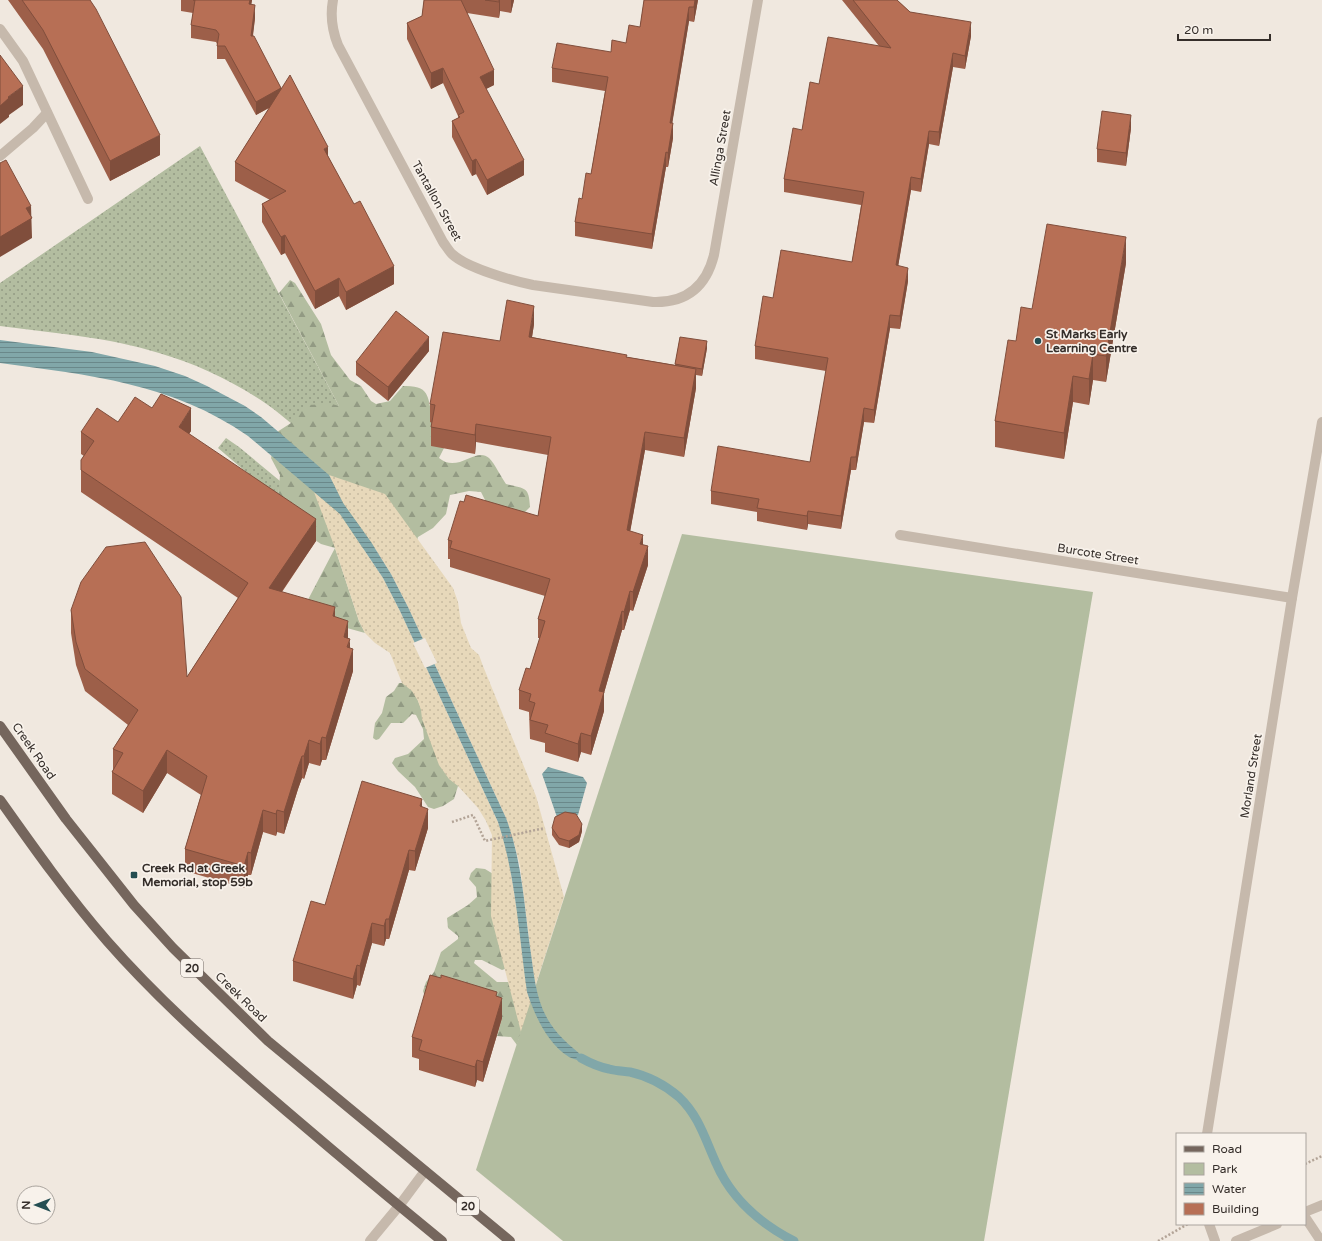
<svg xmlns="http://www.w3.org/2000/svg" width="1322" height="1241" font-family="'Varela Round',sans-serif">
<defs>
<pattern id="grass-dots" width="8" height="8" patternUnits="userSpaceOnUse"><rect width="8" height="8" fill="#b3bda0"/><path d="M2 2h.1M6 6h.1" fill="none" stroke="#929a83" stroke-width="1.8" stroke-linecap="round"/></pattern>
<pattern id="forest-firs" width="22" height="20" patternUnits="userSpaceOnUse"><rect width="22" height="20" fill="#b3bda0"/><path d="M5 1l3.5 6h-7zM16 11l3.5 6h-7z" fill="#929a83"/></pattern>
<pattern id="sand-dots" width="8" height="8" patternUnits="userSpaceOnUse"><rect width="8" height="8" fill="#e7d8ba"/><path d="M2 2h.1M6 6h.1" fill="none" stroke="#c7baa0" stroke-width="1.8" stroke-linecap="round"/></pattern>
<pattern id="water-rules" width="6" height="5" patternUnits="userSpaceOnUse"><rect width="6" height="5" fill="#81a7a9"/><path d="M0 2.5h6" fill="none" stroke="#6a888a"/></pattern>
</defs>
<rect width="100%" height="100%" fill="#f0e8df"/>
<!-- grass -->
<g fill="url(#grass-dots)">
<path d="M 200,146 L 339,406 L 338,464 C 322,451 307,438 292,424 C 284,418 277,411 268,405 C 235,382 197,364 159,353 C 108,337 53,333 0,326 L 0,283 Z"/>
<polygon points="226,438 239,447 280,481 278,496 280,501 218,448"/>
</g>
<!-- forest -->
<g fill="url(#forest-firs)">
<path d="M 290,280 L 295,283 L 321,324 L 331,355 L 350,380 L 361,386 L 371,401 L 376,404 L 390,401 L 403,386 C 433,385 426,399 434,420 C 437,429 442,437 445,446 L 439,458 C 458,474 476,446 489,458 C 495,464 501,477 506,484 C 525,489 529,486 530,507 L 525,512 L 492,514 L 481,492 L 469,491 L 450,495 L 446,514 L 433,528 L 418,537 L 414,549 L 335,548 L 359,621 L 365,633 L 300,615 L 335,548 L 321,544 L 315,540 L 278,496 L 280,475 L 271,458 L 277,432 L 291,423 L 306,405 L 332,404 L 339,406 L 279,293 Z"/>
<polygon points="416,676 418,701 458,786 454,799 443,806 434,809 428,807 415,787 398,771 392,763 395,758 408,754 424,739 423,729 416,715 412,714 403,723 391,723 379,739 376,740 373,738 375,723 382,713 386,697 394,691 399,683 402,683"/>
<polygon points="476,868 485,869 508,883 516,907 523,923 517,935 511,967 502,970 482,960 475,960 474,963 497,982 518,982 528,1010 517,1045 511,1037 497,1036 502,1018 430,995 424,994 423,991 426,982 434,972 441,952 458,939 458,936 448,928 447,918 468,905 477,897 476,887 469,879 471,873"/>
</g>
<!-- sand -->
<g fill="url(#sand-dots)">
<polygon points="329,475 385,494 453,588 458,602 461,623 471,648 479,655 483,666 536,796 564,897 535,987 520,866 514,843 506,818 408,607 391,574 371,542 343,503"/>
<polygon points="314,492 340,514 383,578 400,611 498,822 506,845 510,867 533,1011 521,1032 491,916 492,835 486,821 478,808 458,786 449,779 439,765 422,719 421,710 418,701 412,691 402,683 390,653 375,643 365,633 359,621 335,548"/>
</g>
<!-- green -->
<polygon fill="#b3bda0" points="682,534 1093,592 984,1241 563,1241 476,1170"/>
<!-- water -->
<g fill="url(#water-rules)">
<path d="M 0,340 L 92,352 L 155,366 L 185,376 L 207,386 L 245,406 L 261,417 L 329,475 L 343,503 L 371,542 L 391,574 L 408,607 L 506,818 C 522,860 524,904 530,947 C 534,973 535,1000 550,1023 C 560,1039 576,1050 590,1063 C 584,1061 575,1060 569,1057 C 547,1043 535,1016 527,992 C 519,936 516,877 498,822 L 400,611 L 383,578 L 340,514 L 248,436 C 172,383 89,375 0,363 Z"/>
<polygon points="548,767 583,777 587,783 578,815 558,820 542,774"/>
</g>
<!-- pier -->
<polygon fill="#f0e8df" points="425,638 437,663 425,668 413,643"/>
<g fill="none" stroke-linecap="round" stroke-linejoin="round">
<!-- stream -->
<path stroke="#81a7a9" stroke-width="9" d="M 581,1058 C 590,1063 599,1067 609,1069 C 616,1071 623,1071 630,1072 C 648,1076 665,1085 679,1097 C 699,1116 705,1139 716,1163 C 731,1198 761,1224 794,1241"/>
<!-- path -->
<g stroke="#b2a396" stroke-width="2.5" stroke-dasharray="2 2" stroke-linecap="butt">
<polyline points="452,822 473,815 485,841 545,828"/>
<polyline points="1305,1164 1322,1156"/>
<polyline points="1158,1241 1188,1224"/>
</g>
<!-- minor -->
<g stroke="#c6b9ac" stroke-width="10">
<path d="M 333,0 C 330,16 332,30 338,45 L 443,242 C 446,246 449,251 452,254 C 467,268 513,281 533,285 L 653,302 C 686,303 706,287 714,255 L 758,0"/>
<polyline points="0,29 23,61 88,199"/>
<polyline points="0,156 33,128 47,113"/>
<polyline points="900,535 1292,598"/>
<polyline points="1207,1134 1292,598 1322,422"/>
<polyline points="1305,1212 1322,1205"/>
<polyline points="1305,1217 1321,1241"/>
<polyline points="1209,1224 1215,1241"/>
<polyline points="370,1241 399,1206 425,1171"/>
<polyline points="1236,1241 1277,1224"/>
</g>
<!-- major -->
<g stroke="#75665d" stroke-width="10">
<polyline points="0,726 66,819 104,867 134,905 173,948 268,1041 510,1241"/>
<path d="M 0,800 C 34,848 68,896 107,941 C 164,1006 230,1063 297,1120 C 345,1161 393,1201 442,1241"/>
</g>
</g>
<!-- wall -->
<g fill="#9d5f49">
<polygon points="8,0 90,0 160,155 110,181 43,49"/>
<polygon points="181,0 252,0 251,5 255,18 253,36 281,88 328,156 394,284 346,310 339,296 315,309 285,253 281,255 262,222 262,204 270,200 235,181 235,162 269,108 256,115 225,59 217,59 217,44 216,42 191,38 191,25 193,13 181,11"/>
<polygon points="424,0 514,0 511,13 500,11 499,18 467,13 494,85 486,89 524,175 487,195 476,174 472,176 452,137 452,121 458,118 458,116 443,83 431,89 407,39 407,23 422,16"/>
<polygon points="644,0 698,0 694,22 689,21 672,123 673,138 668,167 666,167 652,249 575,236 575,222 582,199 591,174 605,91 552,82 552,68 611,52 626,43 640,27"/>
<polygon points="842,0 897,0 910,12 971,36 965,69 953,67 939,146 929,144 921,192 911,190 898,266 908,281 900,329 890,328 874,423 864,422 856,470 851,470 841,529 808,524 807,530 757,521 757,512 711,504 711,491 810,462 826,371 755,359 755,346 773,298 852,262 861,205 784,192 784,179 819,84 879,46"/>
<polygon points="1131,128 1126,166 1097,162 1097,149"/>
<polygon points="1126,263 1106,382 1093,380 1089,405 1073,402 1064,459 995,447 995,421 1016,341 1032,309"/>
<polygon points="534,324 532,337 627,357 675,365 680,337 707,348 702,376 696,375 696,388 684,457 645,450 630,531 643,545 648,565 633,611 630,610 624,630 622,630 604,693 604,711 591,755 581,752 578,762 545,752 545,743 530,739 529,712 519,709 519,690 530,669 540,638 538,638 538,619 545,596 450,567 450,559 448,559 448,540 464,502 538,516 548,455 476,442 475,454 431,446 431,427 432,423 430,422 430,404 500,341"/>
<polygon points="429,351 388,401 356,375 356,362"/>
<polygon points="152,408 191,431 189,434 316,541 282,592 335,617 348,638 353,671 326,760 322,760 320,766 309,763 304,779 302,778 298,789 284,834 277,832 276,836 263,832 251,875 248,875 244,888 185,871 185,849 201,795 167,773 143,813 112,794 112,772 113,770 113,749 128,725 85,691 76,665 71,633 71,610 187,677 238,598 81,492 81,460 84,456 81,454 81,432 118,422"/>
<polygon points="422,806 428,828 415,871 409,870 389,939 386,939 384,946 372,943 360,986 357,985 353,999 293,981 293,961 325,905"/>
<polygon points="552,828 582,831 579,842 569,848 559,845 552,835"/>
<polygon points="497,996 502,1018 483,1082 477,1080 475,1087 419,1070 419,1059 412,1057 412,1037"/>
</g>
<!-- shaded-wall -->
<g fill="#804e3c">
<polygon points="250,0 252,0 249,17 249,4"/>
<polygon points="499,0 500,0 500,11 499,18"/>
<polygon points="511,0 514,0 511,13"/>
<polygon points="695,0 698,0 694,22 694,7"/>
<polygon points="255,5 255,18 251,48 251,36"/>
<polygon points="689,7 689,21 670,137 670,123"/>
<polygon points="971,22 971,36 965,69 965,56"/>
<polygon points="953,53 953,67 939,146 939,132"/>
<polygon points="443,68 443,83 431,89 431,73"/>
<polygon points="494,70 494,85 480,92 480,77"/>
<polygon points="23,86 23,105 9,115 9,117 0,124 0,106 8,97"/>
<polygon points="281,88 281,101 256,115 256,102"/>
<polygon points="1131,115 1131,128 1126,166 1126,153"/>
<polygon points="673,123 673,138 668,167 668,153"/>
<polygon points="929,131 929,144 921,192 921,179"/>
<polygon points="160,135 160,155 110,181 110,161"/>
<polygon points="328,147 328,165 324,149"/>
<polygon points="666,152 666,167 652,249 652,234"/>
<polygon points="476,159 476,174 472,176 472,161"/>
<polygon points="524,160 524,175 487,195 487,180"/>
<polygon points="911,177 911,190 896,279 896,265"/>
<polygon points="31,206 32,238 0,257 0,237 26,208"/>
<polygon points="285,235 285,253 281,255 281,237"/>
<polygon points="1126,237 1126,263 1106,382 1106,356"/>
<polygon points="394,266 394,284 346,310 346,292"/>
<polygon points="908,268 908,281 900,329 900,316"/>
<polygon points="339,278 339,296 315,309 315,291"/>
<polygon points="534,306 534,324 529,356 529,337"/>
<polygon points="890,315 890,328 874,423 874,410"/>
<polygon points="429,337 429,351 388,401 388,387"/>
<polygon points="707,341 707,348 702,376 702,369"/>
<polygon points="1093,354 1093,380 1089,405 1089,379"/>
<polygon points="696,369 696,388 684,457 684,438"/>
<polygon points="1073,376 1073,402 1064,459 1064,433"/>
<polygon points="191,408 191,431 179,449 179,427"/>
<polygon points="864,408 864,422 856,470 856,457"/>
<polygon points="476,424 476,442 475,454 475,435"/>
<polygon points="645,432 645,450 627,549 627,530"/>
<polygon points="851,457 851,470 841,529 841,516"/>
<polygon points="808,511 808,524 807,530 807,516"/>
<polygon points="316,519 316,541 269,610 269,588"/>
<polygon points="643,535 643,554 640,544"/>
<polygon points="648,546 648,565 633,611 633,592"/>
<polygon points="630,591 630,610 624,630 624,612"/>
<polygon points="335,607 335,630 333,616"/>
<polygon points="622,611 622,630 604,693 604,711 591,755 591,736 599,691"/>
<polygon points="348,621 348,643 344,637"/>
<polygon points="350,639 350,658 353,649 353,671 326,760 326,738"/>
<polygon points="581,733 581,752 578,762 578,744"/>
<polygon points="322,737 322,760 320,766 320,744"/>
<polygon points="309,740 309,763 304,779 304,756"/>
<polygon points="167,750 167,773 143,813 143,791"/>
<polygon points="302,756 302,778 298,789 284,834 284,812 298,767"/>
<polygon points="422,799 422,819 420,806"/>
<polygon points="428,809 428,828 415,871 415,851"/>
<polygon points="263,810 263,832 251,875 251,853"/>
<polygon points="277,810 277,832 276,836 276,814"/>
<polygon points="582,824 582,831 579,842 569,848 569,841"/>
<polygon points="409,850 409,870 389,939 389,919"/>
<polygon points="248,852 248,875 244,888 244,866"/>
<polygon points="386,919 386,939 384,946 384,926"/>
<polygon points="372,923 372,943 360,986 360,966"/>
<polygon points="357,965 357,985 353,999 353,979"/>
<polygon points="502,998 502,1018 483,1082 483,1062"/>
<polygon points="477,1060 477,1080 475,1087 475,1067"/>
</g>
<!-- building -->
<g fill="#b76f55" stroke="#804e3c">
<polygon points="22,0 90,0 96,9 160,135 110,161 43,30"/>
<polygon points="193,0 250,0 249,4 255,5 251,36 254,36 281,88 256,102 225,46 217,46 219,34 216,30 191,25 195,0"/>
<polygon points="424,0 461,0 494,70 480,77 524,160 487,180 476,159 472,161 452,121 460,117 458,115 464,112 443,68 431,73 407,23 422,16"/>
<polygon points="485,0 499,0 499,2"/>
<polygon points="644,0 695,0 694,7 689,7 670,123 673,123 668,153 666,152 652,234 575,222 579,198 582,199 586,173 591,174 608,77 552,68 557,43 611,52 612,40 626,43 629,25 640,27"/>
<polygon points="853,0 897,0 910,12 971,22 965,56 953,53 939,132 929,131 921,179 911,177 896,265 908,268 900,316 890,315 874,410 864,408 856,457 851,457 841,516 808,511 807,516 757,508 759,499 711,491 718,446 810,462 828,358 755,346 763,296 773,298 781,250 852,262 864,192 784,179 793,128 802,130 810,82 819,84 828,37 891,48"/>
<polygon points="0,55 23,86 8,97 9,98 0,106"/>
<polygon points="290,75 328,147 324,149 354,204 360,201 394,266 346,292 339,278 315,291 285,235 281,237 262,204 286,191 235,162"/>
<polygon points="1102,111 1131,115 1126,153 1097,149"/>
<polygon points="6,160 31,206 26,208 32,218 0,237 0,163"/>
<polygon points="1047,224 1126,237 1106,356 1093,354 1089,379 1073,376 1064,433 995,421 1008,340 1016,341 1021,307 1032,309"/>
<polygon points="507,300 534,306 529,337 627,355 626,357 696,369 684,438 645,432 627,530 643,535 640,544 648,546 633,592 630,591 624,612 622,611 599,691 604,692 591,736 581,733 578,744 545,733 548,725 530,720 535,703 529,701 531,694 519,690 526,668 530,669 545,621 538,619 550,579 450,548 452,541 448,540 460,501 464,502 466,495 538,516 551,437 476,424 475,435 431,427 435,405 430,404 443,332 500,341"/>
<polygon points="396,311 429,337 388,387 356,362"/>
<polygon points="680,337 707,341 702,369 675,364"/>
<polygon points="161,394 191,408 179,427 316,519 269,588 335,607 333,616 348,621 344,637 350,639 347,647 353,649 326,738 322,737 320,744 309,740 304,756 302,756 298,767 284,812 277,810 276,814 263,810 251,853 248,852 244,866 185,849 207,776 167,750 143,791 112,772 123,753 113,749 138,710 85,669 76,642 71,610 81,582 106,547 145,542 181,597 187,677 248,583 81,470 81,460 94,441 81,432 97,408 118,422 135,397 152,408"/>
<polygon points="362,781 422,799 420,806 428,809 415,851 409,850 389,919 386,919 384,926 372,923 360,966 357,965 353,979 293,961 311,901 325,905"/>
<polygon points="565,812 576,814 582,824 579,835 569,841 559,838 552,828 555,817"/>
<polygon points="430,975 441,978 441,975 497,992 496,996 502,998 483,1062 477,1060 475,1067 419,1050 422,1040 412,1037"/>
</g>
<!-- markers -->
<g fill="#244e52" stroke="#f8f2eb" stroke-width="1.5">
<circle cx="1038" cy="341" r="4"/>
<rect x="130" y="871" width="8" height="8" rx="2"/>
</g>
<g text-anchor="middle" stroke-width="3.5" stroke-linejoin="round" paint-order="stroke">
<!-- shield labels -->
<g fill="#f8f2eb" stroke="#706964" stroke-width="1">
<rect x="181" y="959" width="22" height="18" rx="3"/>
<rect x="457" y="1197" width="22" height="18" rx="3"/>
</g>
<g font-size="11" font-weight="bold" fill="#352e2a">
<text x="192" y="972">20</text>
<text x="468" y="1210">20</text>
</g>
<!-- street labels -->
<g font-size="12" fill="#352e2a" stroke="#f8f2eb">
<text transform="translate(720 148) rotate(-80)" y="4">Allinga Street</text>
<text transform="translate(437 201) rotate(61)" y="4">Tantallon Street</text>
<text transform="translate(1098 554) rotate(9)" y="4">Burcote Street</text>
<text transform="translate(34 751) rotate(55)" y="4">Creek Road</text>
<text transform="translate(1251 776) rotate(-81)" y="4">Morland Street</text>
<text transform="translate(241 997) rotate(44)" y="4">Creek Road</text>
</g>
<!-- poi labels -->
<g font-size="12" font-weight="bold" fill="#352e2a" stroke="#f8f2eb" text-anchor="start">
<text x="1046" y="338">St Marks Early<tspan x="1046" dy="14">Learning Centre</tspan></text>
<text x="142" y="872">Creek Rd at Greek<tspan x="142" dy="14">Memorial, stop 59b</tspan></text>
</g>
</g>
<!-- legend -->
<rect x="1176" y="1133" width="130" height="92" fill="#f8f2eb" stroke="#aaa49e"/>
<rect x="1184" y="1146" width="20" height="6" fill="#75665d" stroke="#aaa49e"/>
<text x="1212" y="1153" font-size="12" fill="#352e2a">Road</text>
<rect x="1184" y="1163" width="20" height="12" fill="#b3bda0" stroke="#aaa49e"/>
<text x="1212" y="1173" font-size="12" fill="#352e2a">Park</text>
<rect x="1184" y="1183" width="20" height="12" fill="url(#water-rules)" stroke="#aaa49e"/>
<text x="1212" y="1193" font-size="12" fill="#352e2a">Water</text>
<rect x="1184" y="1203" width="20" height="12" fill="#b76f55" stroke="#aaa49e"/>
<text x="1212" y="1213" font-size="12" fill="#352e2a">Building</text>
<!-- north arrow -->
<g transform="translate(36 1205) rotate(270)"><circle r="19" fill="#f8f2eb" stroke="#aaa49e"/>
<path d="M0-3L7 15L0 10L-7 15Z" fill="#244e52"/>
<text y="-6" font-size="11" font-weight="bold" text-anchor="middle" fill="#352e2a">N</text>
</g>
<!-- scale -->
<path d="M1178 34v6h92v-6" fill="none" stroke="#352e2a" stroke-width="2"/>
<text x="1184" y="34" font-size="12" fill="#352e2a" stroke="#f8f2eb" stroke-width="3" paint-order="stroke">20 m</text>
</svg>
